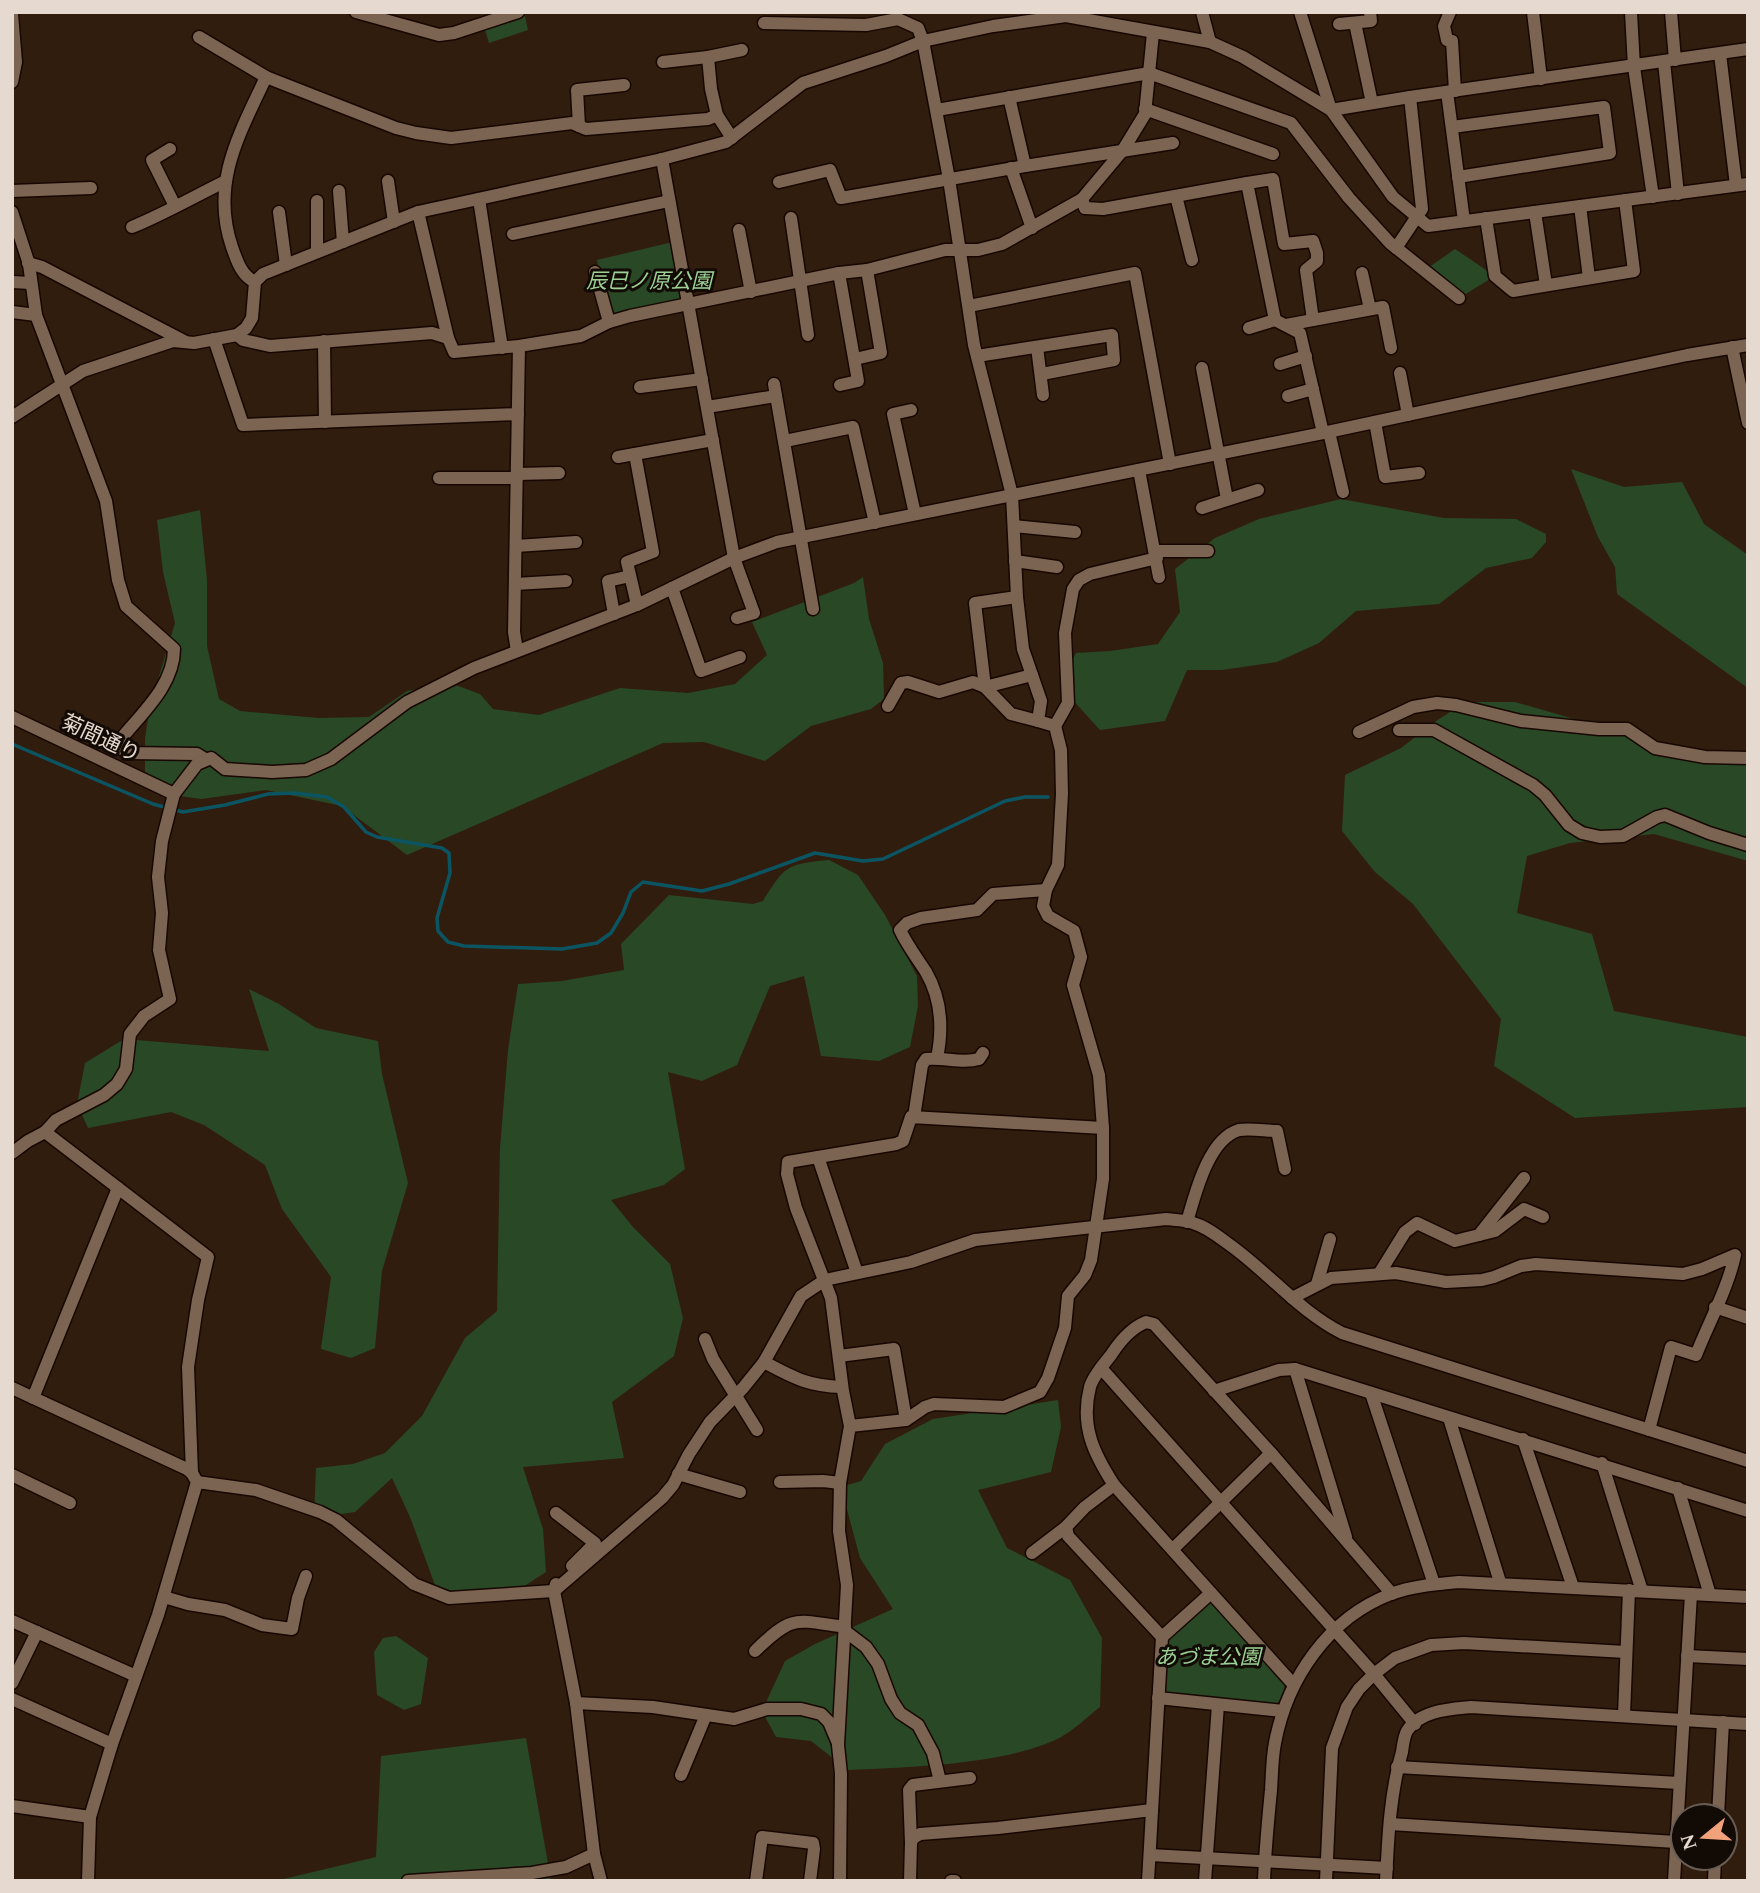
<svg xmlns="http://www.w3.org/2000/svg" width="1760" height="1893" font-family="Spectral,'Noto Sans JP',serif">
<rect width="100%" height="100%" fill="#311d0e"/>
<!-- green -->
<g fill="#294826">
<polygon points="524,12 528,30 489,43 483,23"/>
<polygon points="677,241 689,306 609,322 597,260"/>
<polygon points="1455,249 1495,276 1459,298 1425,270"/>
<polygon points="1571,469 1624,487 1682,482 1704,524 1748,555 1748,688 1617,594 1615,567 1598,537"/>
<polygon points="1341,499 1444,518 1516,519 1546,534 1546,542 1532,558 1486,568 1439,604 1356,611 1319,643 1277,662 1222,670 1187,670 1165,721 1100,730 1060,686 1076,653 1110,651 1158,644 1180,612 1175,569 1215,538 1259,519"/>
<polygon points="200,510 207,580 207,646 219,699 240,711 319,718 369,717 407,691 450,683 480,694 493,709 539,715 620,688 688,693 735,684 767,655 752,622 854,583 863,577 869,619 883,663 884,699 871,709 811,726 765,761 704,742 663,743 407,855 342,806 266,790 201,799 166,794 145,781 145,738 150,706 175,623 163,572 157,520"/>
<polygon points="1466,702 1515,702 1709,758 1748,757 1748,861 1654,834 1570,843 1527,856 1517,913 1592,934 1614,1011 1748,1037 1748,1107 1575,1118 1494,1066 1501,1019 1413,904 1375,872 1342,831 1345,775 1401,748 1439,719"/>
<path d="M 829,860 L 858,875 L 885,915 L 917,976 L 918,1006 L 910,1047 L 879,1061 L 821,1056 L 804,976 L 770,986 L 737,1065 L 702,1081 L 668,1072 L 685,1169 L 664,1185 L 611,1200 L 633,1227 L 670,1264 L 683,1318 L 674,1356 L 612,1402 L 624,1458 L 523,1467 L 543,1529 L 546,1572 L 512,1594 L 473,1599 L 435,1585 L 410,1517 L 392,1478 L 355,1512 L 314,1518 L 316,1468 L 353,1464 L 385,1453 L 422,1416 L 465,1338 L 497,1311 L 500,1148 L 508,1050 L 518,984 L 562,981 L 624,970 L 621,944 L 669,895 L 753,904 L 763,901 C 785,866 786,864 829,860 Z"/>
<polygon points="249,989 279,1004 316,1028 378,1041 382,1074 408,1183 382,1271 375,1348 351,1358 321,1349 331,1277 282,1209 265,1165 204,1125 171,1112 88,1128 77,1104 85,1063 124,1039 269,1051"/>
<path d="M 1058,1400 L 1061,1427 L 1051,1472 L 978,1490 L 1007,1548 L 1070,1580 L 1102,1638 L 1100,1707 C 1087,1717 1074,1730 1061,1737 C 1007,1765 909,1767 848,1770 L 811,1741 L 776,1737 L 762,1711 L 785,1661 L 815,1644 L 893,1609 L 860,1558 L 841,1487 L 861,1481 L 885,1444 L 933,1419 Z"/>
<path d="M 1209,1602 L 1213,1603 L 1284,1682 C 1285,1693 1283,1700 1273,1706 L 1168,1693 L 1163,1689 L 1166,1641 Z"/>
<polygon points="396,1636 428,1658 421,1704 404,1710 377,1695 374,1652 383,1638"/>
<polygon points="526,1738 551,1881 275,1881 376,1857 381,1756"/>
</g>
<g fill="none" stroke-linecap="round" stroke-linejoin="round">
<!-- stream -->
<polyline stroke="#0b5563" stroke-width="3.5" points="12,744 153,804 183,812 225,805 268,794 294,793 327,797 344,807 366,832 377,837 442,848 449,853 450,873 437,918 438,931 448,942 464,946 562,949 597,943 611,933 623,913 631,892 643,882 702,891 729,884 815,853 863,861 883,859 1005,801 1025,797 1048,797"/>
<!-- minor casing -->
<g stroke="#180700" stroke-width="15">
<g id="minor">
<polyline points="356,12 439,35 454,33 518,12"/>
<polyline points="1202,12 1210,42"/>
<polyline points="1300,12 1331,110 1410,97 1748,49"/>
<polyline points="1450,12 1444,26 1447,40 1452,41 1455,91"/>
<polyline points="1533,12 1541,79"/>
<polyline points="1631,12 1634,67 1653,197"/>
<polyline points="1671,12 1675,60"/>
<polyline points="12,14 16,62 12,82"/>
<polyline points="764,23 866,25 898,19 918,28 923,41 949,179 974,345 1012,495 1017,597 1023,649 1041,701 1038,721 1055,726 1061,750 1062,794 1058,865 1046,890 1043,906 1048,916 1074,931 1081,957 1073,985 1099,1075 1103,1128 1103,1179 1091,1260 1085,1275 1068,1296 1065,1328 1048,1378 1040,1392 1004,1407 934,1404 925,1407 906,1420"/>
<polyline points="1355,23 1372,103"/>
<polyline points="1339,24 1371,21 1370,12"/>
<polyline points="1153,33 1145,114 1123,150 1082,199 1085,208 1103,209 1247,183 1275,320 1300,333 1323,433"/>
<polyline points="199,37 266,77 396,128 416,133 451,138 572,123 586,129 708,119 717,115"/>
<polyline points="1720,54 1736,185"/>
<polyline points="708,57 711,89 717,115 732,138"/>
<polyline points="663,62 708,57 742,50"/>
<polyline points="1664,62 1678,194"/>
<polyline points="1447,92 1464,221"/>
<polyline points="1009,97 1025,166"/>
<polyline points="1145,109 1273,154"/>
<polyline points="937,110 1149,73 1291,123 1349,198 1390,243 1459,298"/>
<polyline points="579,126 577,90 624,85"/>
<polyline points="1452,127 1604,107 1610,153 1458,177"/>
<polyline points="170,149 152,160 175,206"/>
<polyline points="662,159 734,558 754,613 737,618"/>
<polyline points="1011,168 1032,228"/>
<polyline points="388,181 394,222"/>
<polyline points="779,182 830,170 841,198 1025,166 1173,143"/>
<polyline points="1247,183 1273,179 1284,244 1313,241 1317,253 1317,261 1306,270 1313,320"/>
<polyline points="12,191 91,188"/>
<polyline points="339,191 343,242"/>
<polyline points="1176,196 1192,260"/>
<polyline points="479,199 502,348"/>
<polyline points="1580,206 1589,278"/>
<path d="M 12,212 L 29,264 L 36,315 L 106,501 L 118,580 L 126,606 L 174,649 C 174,685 142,713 120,740 L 123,750 L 131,753 L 197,754 L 205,759"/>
<polyline points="279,212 286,265"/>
<polyline points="418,212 448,338 454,352 519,346 581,336 609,322 630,316 839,273 867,270 945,250 978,250 1002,244 1082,199"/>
<polyline points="1535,212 1546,285"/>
<polyline points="791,218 808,335"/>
<polyline points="1486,218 1495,276 1513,291 1634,271 1625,200"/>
<path d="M 132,227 C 164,214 195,196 226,181"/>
<polyline points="739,230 751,292"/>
<polyline points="513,234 669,201"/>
<polyline points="1396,248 1422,209 1410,97"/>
<polyline points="317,252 317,201"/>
<polyline points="28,263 42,267 184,341"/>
<polyline points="595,272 609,322"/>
<polyline points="839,273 858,381 840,385"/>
<polyline points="1362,273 1370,309"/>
<polyline points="12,282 30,283"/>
<path d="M 255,282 C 241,275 237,261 232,247 C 210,183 240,133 266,77"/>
<polyline points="969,306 1135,273 1170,464"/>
<polyline points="12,312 36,315"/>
<polyline points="1286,325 1383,307 1391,348"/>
<polyline points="1249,328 1275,320"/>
<polyline points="237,335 243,340 270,346 432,333 448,338"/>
<polyline points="214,339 243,425 518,414"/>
<polyline points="324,341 325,422"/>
<polyline points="1037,347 1043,395"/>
<polyline points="1732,347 1748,423"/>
<polyline points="977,356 1112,335 1114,360 1042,374"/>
<polyline points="855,359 881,353 867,270"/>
<polyline points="1280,364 1306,356"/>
<polyline points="1202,368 1227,499"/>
<polyline points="1400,373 1408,415"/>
<polyline points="774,384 813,609"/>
<polyline points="640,387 702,379"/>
<polyline points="1288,396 1313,389"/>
<polyline points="707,407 776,396"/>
<polyline points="911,410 893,414 915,514"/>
<polyline points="12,417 83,371 173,341 194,343 237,335 246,328 252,318 255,282 263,274 418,212 662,159 726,142 803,83 886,56 923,41 993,26 1066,16 1210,42 1243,57 1331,110 1393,197 1428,226 1748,184"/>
<polyline points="1375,422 1385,477 1419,473"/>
<polyline points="1329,432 1343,492"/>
<polyline points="785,441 853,427 875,523"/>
<polyline points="635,454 653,552 627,562 637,605"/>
<polyline points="618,457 713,440"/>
<polyline points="1139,470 1159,577"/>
<polyline points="517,474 559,473"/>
<polyline points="439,478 517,478"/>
<polyline points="1202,508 1258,490"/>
<polyline points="1014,526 1075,532"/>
<polyline points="516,546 576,542"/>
<polyline points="1155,551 1208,551"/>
<polyline points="1015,561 1057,567"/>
<polyline points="515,584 566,581"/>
<polyline points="672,588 701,671 740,657"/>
<polyline points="1017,597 975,603 985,687 1032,675"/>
<polyline points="614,614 608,581 630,576"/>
<polyline points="517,651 514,632 519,346"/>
<polyline points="888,706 901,683 908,682 939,692 973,682 985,687 1011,714 1038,721"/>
<polyline points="12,717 174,794"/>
<polyline points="1055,726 1068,703 1065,633 1073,589 1079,580 1090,574 1157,558"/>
<polyline points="1399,730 1434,730 1533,785 1545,795 1569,825 1582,833 1600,837 1623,836 1657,817 1665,815 1709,833 1748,845"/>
<polyline points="1359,732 1413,707 1437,703 1456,705 1521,721 1599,729 1627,729 1655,748 1705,757 1748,758"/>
<path d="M 937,1058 C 943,1029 941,998 926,972 C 917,958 907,945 900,930 L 907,923 L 921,918 L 977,910 L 993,894 L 1046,890"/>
<path d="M 914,1117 L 922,1065 L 926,1059 C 944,1057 962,1064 979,1059 L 983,1053"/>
<polyline points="45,1132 208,1257 198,1300 188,1367 192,1473"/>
<polyline points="12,1153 28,1141 45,1132 56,1120 104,1095 117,1084 126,1069 130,1034 144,1016 170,999 159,950 162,913 158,877 162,841 174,794 197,764 211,758 225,769 272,772 306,770 331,759 407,702 474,668 637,605 734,558 777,542 1323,433 1687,355 1748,345"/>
<polyline points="818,1157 857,1273"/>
<path d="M 1187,1222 C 1195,1195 1208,1139 1239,1130 C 1250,1128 1266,1131 1277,1131 L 1285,1169"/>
<polyline points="1479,1235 1495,1231 1524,1209 1543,1217"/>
<polyline points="1379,1274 1405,1232 1417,1223 1455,1241 1479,1235 1524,1178"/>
<polyline points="1317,1284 1330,1239"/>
<path d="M 1292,1298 L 1331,1278 L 1396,1273 L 1446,1282 L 1482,1280 L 1494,1277 L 1521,1266 L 1536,1264 L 1683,1274 L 1702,1269 L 1735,1255 C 1728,1288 1709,1322 1696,1355 L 1671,1347 L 1649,1430"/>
<polyline points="1715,1307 1748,1318"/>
<polyline points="705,1339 713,1359 757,1430"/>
<polyline points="839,1356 894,1349 906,1420 850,1426"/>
<path d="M 764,1362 C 794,1378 808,1386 842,1387"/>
<polyline points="1101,1368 1374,1674 1415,1724"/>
<polyline points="1295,1369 1346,1537"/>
<polyline points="12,1388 187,1469 192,1473 197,1482 158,1615 112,1744 90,1817 88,1881"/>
<polyline points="1214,1391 1279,1370 1295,1369 1748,1511"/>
<polyline points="1371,1393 1434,1584"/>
<polyline points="33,1398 118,1188"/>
<polyline points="1449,1418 1500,1582"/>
<polyline points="1523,1439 1573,1587"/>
<polyline points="1602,1463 1642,1591"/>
<polyline points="678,1474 740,1492"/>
<polyline points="12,1475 70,1503"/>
<path d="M 197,1482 L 256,1490 L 320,1512 L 336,1520 L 414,1584 L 449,1598 L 554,1591 L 662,1498 L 673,1485 L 689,1454 L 710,1422 L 743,1388 L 764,1362 L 801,1296 L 825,1280 L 911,1262 L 975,1240 L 1166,1219 C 1174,1220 1185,1220 1193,1223 C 1207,1227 1219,1237 1230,1245 C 1269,1273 1299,1311 1342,1333 L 1748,1461"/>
<polyline points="780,1482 823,1481 840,1483"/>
<polyline points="1114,1485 1085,1507 1066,1527 1068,1536 1162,1637"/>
<polyline points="1678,1488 1710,1595"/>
<polyline points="556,1513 595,1543 572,1566"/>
<polyline points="1173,1549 1271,1453"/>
<polyline points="1032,1553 1066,1527"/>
<polyline points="556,1584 554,1591 576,1703 594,1854 601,1881"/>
<polyline points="164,1597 188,1604 225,1610 262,1625 292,1629 298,1598 306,1576"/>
<polyline points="12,1621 136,1676"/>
<polyline points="845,1631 866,1647 878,1664 891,1699 900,1713 918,1725 933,1753 940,1781"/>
<path d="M 755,1651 C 793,1614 795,1620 845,1627"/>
<polyline points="1687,1656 1748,1659"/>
<polyline points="12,1683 37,1632"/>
<path d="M 1293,1684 L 1114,1485 C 1094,1454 1080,1426 1090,1387 C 1093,1376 1104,1364 1111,1355 C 1120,1341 1131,1328 1146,1322 L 1154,1324 L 1271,1453 L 1392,1594"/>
<polyline points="1158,1698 1283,1711"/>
<polyline points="12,1699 112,1744"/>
<polyline points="576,1703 653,1707 734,1719 767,1709 801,1709 821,1714 829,1722 837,1741"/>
<polyline points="1624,1715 1629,1590"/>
<polyline points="1397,1767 1679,1783"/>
<polyline points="681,1775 706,1715"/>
<polyline points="12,1806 90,1817"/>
<polyline points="1718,1816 1723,1722"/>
<polyline points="1390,1824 1676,1842"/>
<polyline points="911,1843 909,1790 913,1785 970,1778"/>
<polyline points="1150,1855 1387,1868"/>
<polyline points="408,1881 532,1873 566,1867 594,1854"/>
<polyline points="756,1881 762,1837 813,1843 814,1849 810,1881"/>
<polyline points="840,1881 841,1774 838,1745 847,1585 839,1531 840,1483 850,1426 843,1391 831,1298 796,1208 787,1174 788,1162 896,1144 903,1141 911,1117 1103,1128"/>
<polyline points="910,1881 911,1843 913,1838 920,1834 998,1828 1152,1810"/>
<polyline points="951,1881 955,1881"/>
<polyline points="1148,1881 1162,1637 1211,1593"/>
<polyline points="1205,1881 1218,1705"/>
<path d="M 1264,1881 C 1265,1851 1268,1821 1271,1790 C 1272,1775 1272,1758 1275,1743 C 1287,1679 1328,1618 1391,1594 C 1412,1586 1437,1584 1459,1582 L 1748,1597"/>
<polyline points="1326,1881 1332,1748 1347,1707 1359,1689 1374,1674 1395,1658 1431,1645 1464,1643 1626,1652"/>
<path d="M 1386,1881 C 1388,1838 1390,1793 1402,1752 C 1403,1745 1404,1736 1407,1731 C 1420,1710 1451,1709 1471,1707 L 1748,1724"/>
<polyline points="1674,1881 1691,1594"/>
<polyline points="1714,1881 1715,1858"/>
</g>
</g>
<!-- minor -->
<use href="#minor" stroke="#7b6452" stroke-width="12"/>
</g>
<g text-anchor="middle" stroke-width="6" stroke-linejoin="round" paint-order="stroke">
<!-- park labels -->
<g font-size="21" font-style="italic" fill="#9cd195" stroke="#120a04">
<text x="649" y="288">辰巳ノ原公園</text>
<text x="1208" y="1664">あづま公園</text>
</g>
<!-- street labels -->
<g font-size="21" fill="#e6d9cf" stroke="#120a04">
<text transform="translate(101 738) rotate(25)" y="7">菊間通り</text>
</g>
</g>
<!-- border -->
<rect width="1760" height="1893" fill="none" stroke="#e6d9cf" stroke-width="28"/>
<!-- north arrow -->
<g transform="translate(1704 1837) rotate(252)"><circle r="33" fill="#120a04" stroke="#675d55" stroke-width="2"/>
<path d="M0-5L12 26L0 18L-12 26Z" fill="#f1a27b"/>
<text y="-10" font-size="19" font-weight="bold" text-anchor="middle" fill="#e6d9cf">N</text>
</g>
</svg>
